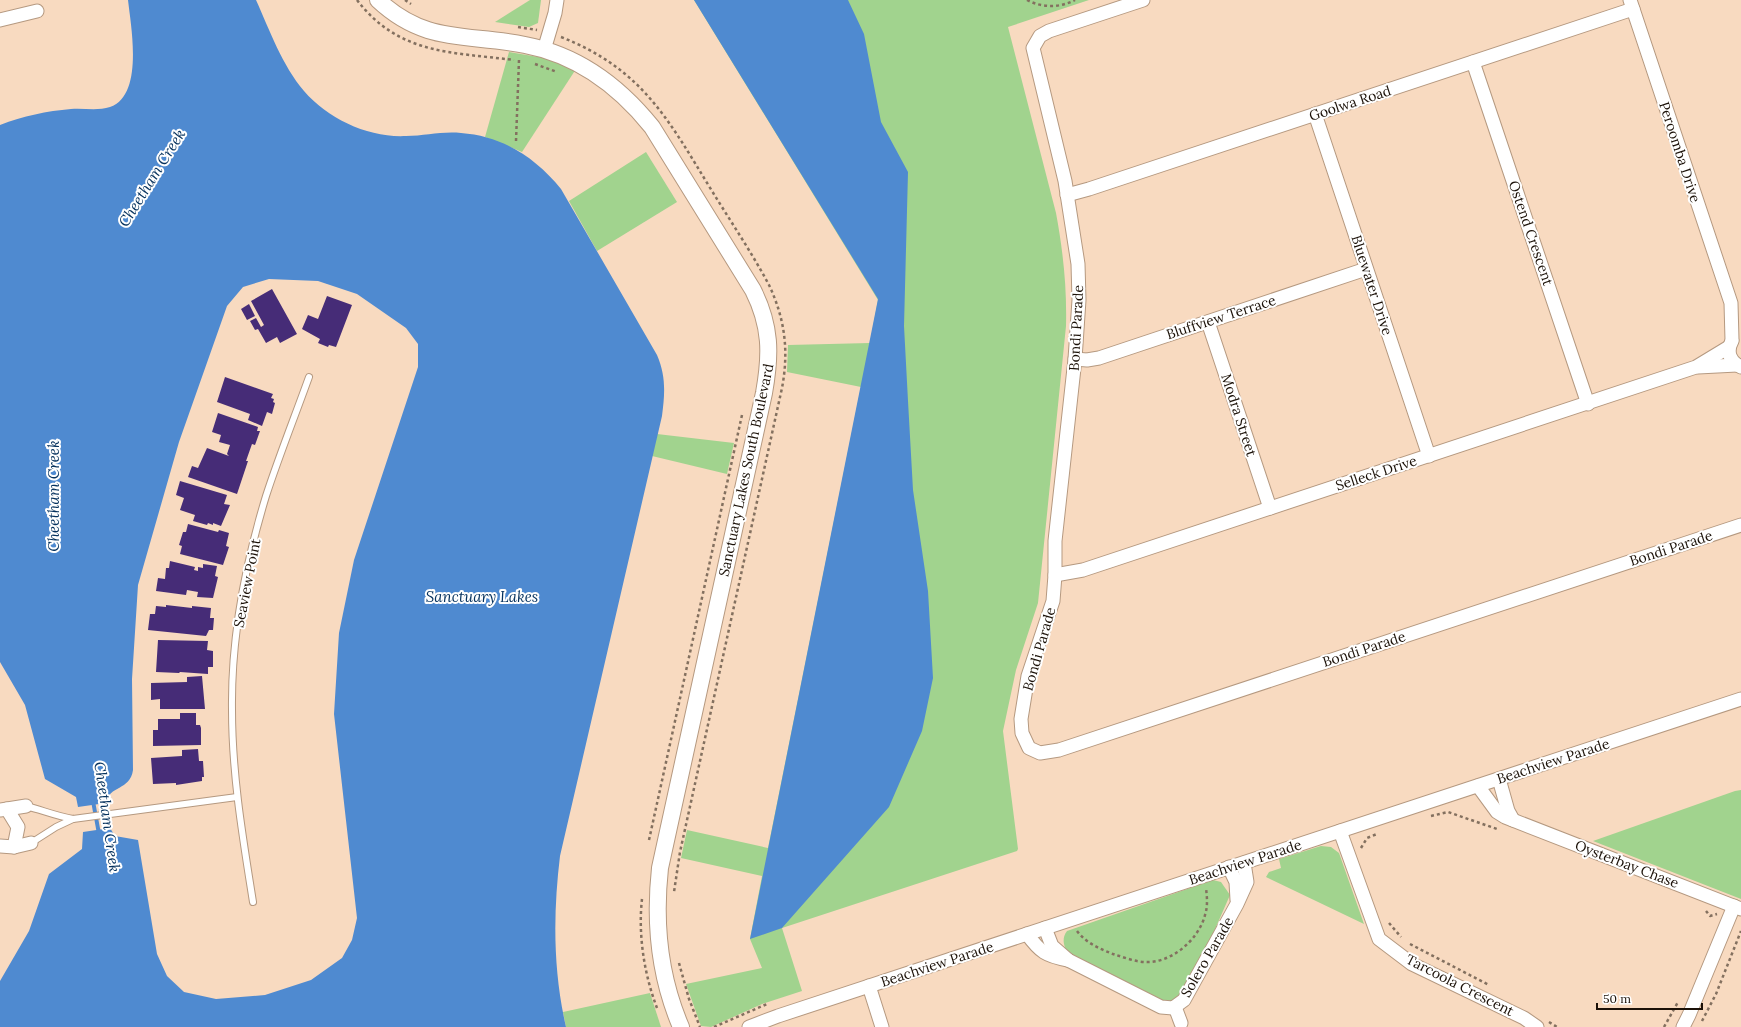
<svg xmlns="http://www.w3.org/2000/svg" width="1741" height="1027" font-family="Lora,serif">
<rect width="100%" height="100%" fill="#f8dac0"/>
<!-- green -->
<g fill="#a1d38e">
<polygon points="530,0 541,0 538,23 529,27 495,22"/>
<path d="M 694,0 L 1089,0 L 1008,27 L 1056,213 C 1063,251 1067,287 1066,326 L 1038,603 L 1016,670 L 1003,731 L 1018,849 L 1017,851 L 782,928 L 802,991 L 762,1004 L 711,1027 L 701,1026 L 686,984 L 762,968 L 750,939 L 762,876 L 681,858 L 687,830 L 768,848 L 861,387 L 787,372 L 788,345 L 870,343 L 878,300 Z"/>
<polygon points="509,52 550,59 576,69 522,152 485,137"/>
<polygon points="646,152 677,202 597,251 569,201"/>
<polygon points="657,434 734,443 727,474 652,456"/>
<polygon points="1741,790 1741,899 1593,841 1735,791"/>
<polygon points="1321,846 1331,847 1339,853 1364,924 1266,877 1269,872 1281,868 1279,859"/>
<path d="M 1213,880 L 1221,882 L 1230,895 L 1184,1000 L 1161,1007 L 1067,952 C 1063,944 1062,938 1067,931 Z"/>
<polygon points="650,993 661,1027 566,1027 563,1012"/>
</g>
<!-- water -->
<g fill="#4f8ad0">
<path d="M 128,0 L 256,0 C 270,31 282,65 304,91 C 328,119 369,138 406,136 C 425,136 442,131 461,133 C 502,136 535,157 561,189 L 657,355 C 666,376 665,393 662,416 L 560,856 C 553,914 553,970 566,1027 L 0,1027 L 0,981 L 29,931 L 49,874 L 82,849 L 83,832 L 110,828 L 115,836 L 138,840 L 157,954 L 167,976 L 184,992 L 216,999 L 265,995 L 311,980 L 342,958 L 352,940 L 357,918 L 334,714 L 339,633 L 354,560 L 418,367 L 418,344 L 406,328 L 357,294 L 318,281 L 269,279 L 243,287 L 227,306 L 179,442 L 138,585 L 132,679 L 133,770 C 130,791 109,785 106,803 L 78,807 L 76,797 L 45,779 L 25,705 L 0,662 L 0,125 C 23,116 47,111 71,109 C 84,108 98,111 110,107 C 144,95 131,27 128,0 Z"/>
<polygon points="694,0 848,0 864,34 881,122 908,172 904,326 908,401 913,490 928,591 933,678 922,731 889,807 782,928 750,939 878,299"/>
</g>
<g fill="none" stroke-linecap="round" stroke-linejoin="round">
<!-- stream -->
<polyline stroke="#4f8ad0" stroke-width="4" points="93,801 99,834"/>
</g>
<!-- building -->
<g fill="#462c77">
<polygon points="272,289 297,334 280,343 277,337 266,343 258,329 255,330 250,321 256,318 261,327 264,325 251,301"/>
<polygon points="327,296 352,305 336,347 329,345 328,347 318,343 320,339 302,329 308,315 318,319"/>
<polygon points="249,304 255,316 247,320 241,309"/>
<polygon points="225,377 273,394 271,398 274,399 273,402 275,403 272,414 267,412 262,426 248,420 250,414 217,402"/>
<polygon points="218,413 258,427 257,431 260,431 255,445 252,444 246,461 248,461 237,494 188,477 192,466 198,468 207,448 229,456 227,454 230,445 219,442 221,435 212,432"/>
<polygon points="180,481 227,495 224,504 230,505 221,526 213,523 213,525 208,523 207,525 193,521 195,515 180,510 184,498 176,495"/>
<polygon points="188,524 218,532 219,530 229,533 226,546 229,547 223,565 180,554 182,546 179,545 183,532 186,532"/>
<polygon points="170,561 195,567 194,570 198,571 198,567 203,568 203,564 217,566 215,576 218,577 213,598 197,597 198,592 187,590 186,595 156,591 158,578 165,579 166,568 169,568"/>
<polygon points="166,605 192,608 192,606 211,608 210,618 214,618 213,630 209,630 206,636 148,630 150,614 155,614 156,606 166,607"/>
<polygon points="158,640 208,641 207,650 213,651 213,667 208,667 208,674 180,672 179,673 156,672"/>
<polygon points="202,676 205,709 160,709 160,699 151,700 151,683 187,682 187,677"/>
<polygon points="180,713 196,713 196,725 200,725 201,728 201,745 153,746 153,730 158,730 158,719 180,719"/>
<polygon points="198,749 199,761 203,761 204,777 202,777 202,781 176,785 176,783 153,784 151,758 182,756 182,750"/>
</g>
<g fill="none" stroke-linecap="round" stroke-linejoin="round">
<!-- service casing -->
<g stroke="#b59980" stroke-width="8">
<g id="service">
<path d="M 26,806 C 42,810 56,816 73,819 L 237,797"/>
<polyline points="31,843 56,827 73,819"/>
<path d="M 253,902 C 243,839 232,775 232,710 C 231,638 245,565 266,496 C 279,456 295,416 309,377"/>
</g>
</g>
<!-- minor casing -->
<g stroke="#b59980" stroke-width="15">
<g id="minor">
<polyline points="1143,0 1049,31 1040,36 1033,48 1065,181 1078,264 1079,300 1075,359 1055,541 1055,575 1053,601 1028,676 1021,719 1022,733 1029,748 1040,753 1059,750 1741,525"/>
<polyline points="1630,0 1731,303 1732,340"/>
<polyline points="0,20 37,11"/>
<polyline points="544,50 555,13 557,0"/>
<polyline points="1473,62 1588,404"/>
<polyline points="1315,114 1429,456"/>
<polyline points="1067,195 1089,189 1633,9"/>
<polyline points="1208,322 1270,508"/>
<path d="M 1732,341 C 1726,352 1730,362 1741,367"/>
<polyline points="1075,359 1087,360 1099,358 1366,269"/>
<polyline points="1698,367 1737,365"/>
<polyline points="1055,575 1083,570 1696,367 1729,347"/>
<polyline points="1499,779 1508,811 1513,820"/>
<polyline points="1478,786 1497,812 1505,817 1741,909"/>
<polyline points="7,809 18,827 14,847"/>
<polyline points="0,810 26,806"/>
<polyline points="1340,831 1379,939 1412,964 1524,1018 1537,1027"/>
<polyline points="0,846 14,847 31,843"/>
<polyline points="1229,867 1236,882 1237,900"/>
<polyline points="1045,928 1052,946 1068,960 1161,1007 1173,1008 1184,1000 1237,904 1247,882 1244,863"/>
<path d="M 1027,934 C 1040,952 1046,956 1068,960"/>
<polyline points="869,986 882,1027"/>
<polyline points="1175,1007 1181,1023"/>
<polyline points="749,1027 778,1016 1741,699"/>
<polyline points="1683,1027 1689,1015 1734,906"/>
</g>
</g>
<!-- tertiary casing -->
<g stroke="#b59980" stroke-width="18">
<path id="tertiary" d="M 378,0 C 426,45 468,33 525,45 C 578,55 619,86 652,127 L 753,290 C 771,326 771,354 764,393 L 660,868 C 654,923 659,976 681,1027"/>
</g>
<!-- path -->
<g stroke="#83705f" stroke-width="2.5" stroke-dasharray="3 3" stroke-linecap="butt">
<path d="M 357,0 C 399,55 452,52 514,60"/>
<polyline points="405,0 411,4"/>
<path d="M 1027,0 C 1042,8 1060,8 1075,0"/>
<polyline points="518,27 537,30"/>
<path d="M 561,37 C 643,69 669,121 712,191 C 731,222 752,253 769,285 C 785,319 789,351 782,388 L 680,852 L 674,892"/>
<polyline points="535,64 557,72"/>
<polyline points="516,141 519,60"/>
<polyline points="1431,816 1448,812 1497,829"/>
<polyline points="649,840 742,415"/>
<polyline points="1361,848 1367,838 1377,834"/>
<path d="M 642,899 C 638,934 644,974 657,1008"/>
<polyline points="1706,911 1710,916 1717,914"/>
<polyline points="1389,923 1401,937"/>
<path d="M 1077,931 C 1086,943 1100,949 1113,954 C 1123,957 1135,962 1146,962 C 1172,963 1199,939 1205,915 C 1208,906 1207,897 1206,888"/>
<polyline points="1410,944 1489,985"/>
<polyline points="679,963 689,999 700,1027"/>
<polyline points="1702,1021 1716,994 1741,931"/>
<polyline points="1549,1022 1557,1027"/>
<polyline points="714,1027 767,1004"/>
<polyline points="1664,1027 1678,1002"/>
</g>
<!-- service -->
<use href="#service" stroke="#fff" stroke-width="6"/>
<!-- minor -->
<use href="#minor" stroke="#fff" stroke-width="13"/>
<!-- tertiary -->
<use href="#tertiary" stroke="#fff" stroke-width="16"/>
</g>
<g text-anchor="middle" stroke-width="4" stroke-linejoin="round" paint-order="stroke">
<!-- street labels -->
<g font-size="14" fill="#1b1108" stroke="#fff">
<text transform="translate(1350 103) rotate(-18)" y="5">Goolwa Road</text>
<text transform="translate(1680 152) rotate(72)" y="5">Peroomba Drive</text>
<text transform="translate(1531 233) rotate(71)" y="5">Ostend Crescent</text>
<text transform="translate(1372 285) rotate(72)" y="5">Bluewater Drive</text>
<text transform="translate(1221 317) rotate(-18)" y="5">Bluffview Terrace</text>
<text transform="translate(1076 328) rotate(-87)" y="5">Bondi Parade</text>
<text transform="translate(1239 415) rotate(72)" y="5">Modra Street</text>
<text transform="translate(746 470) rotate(-78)" y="5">Sanctuary Lakes South Boulevard</text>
<text transform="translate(1376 473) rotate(-18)" y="5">Selleck Drive</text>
<text transform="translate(1671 548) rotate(-18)" y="5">Bondi Parade</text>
<text transform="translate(247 583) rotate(-79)" y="5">Seaview Point</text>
<text transform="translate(1039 649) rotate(-74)" y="5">Bondi Parade</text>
<text transform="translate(1364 649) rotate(-18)" y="5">Bondi Parade</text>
<text transform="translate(1553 761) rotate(-18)" y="5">Beachview Parade</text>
<text transform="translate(1245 862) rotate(-18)" y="5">Beachview Parade</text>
<text transform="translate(1627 864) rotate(21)" y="5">Oysterbay Chase</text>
<text transform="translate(1207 957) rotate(-60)" y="5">Solero Parade</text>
<text transform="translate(937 964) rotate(-18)" y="5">Beachview Parade</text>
<text transform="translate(1460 985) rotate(27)" y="5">Tarcoola Crescent</text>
</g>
<!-- water labels -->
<g font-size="15" font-style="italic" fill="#05315d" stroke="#fff">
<text transform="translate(152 178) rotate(-58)" y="5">Cheetham Creek</text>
<text transform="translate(54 496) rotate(-90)" y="5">Cheetham Creek</text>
<text x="482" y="602">Sanctuary Lakes</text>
<text transform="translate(107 817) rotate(82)" y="5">Cheetham Creek</text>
</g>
</g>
<!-- scale -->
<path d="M1597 1003v6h105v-6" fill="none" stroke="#1b1108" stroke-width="2"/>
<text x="1603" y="1003" font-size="12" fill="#1b1108" stroke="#ffffff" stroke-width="3" paint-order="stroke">50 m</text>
</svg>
